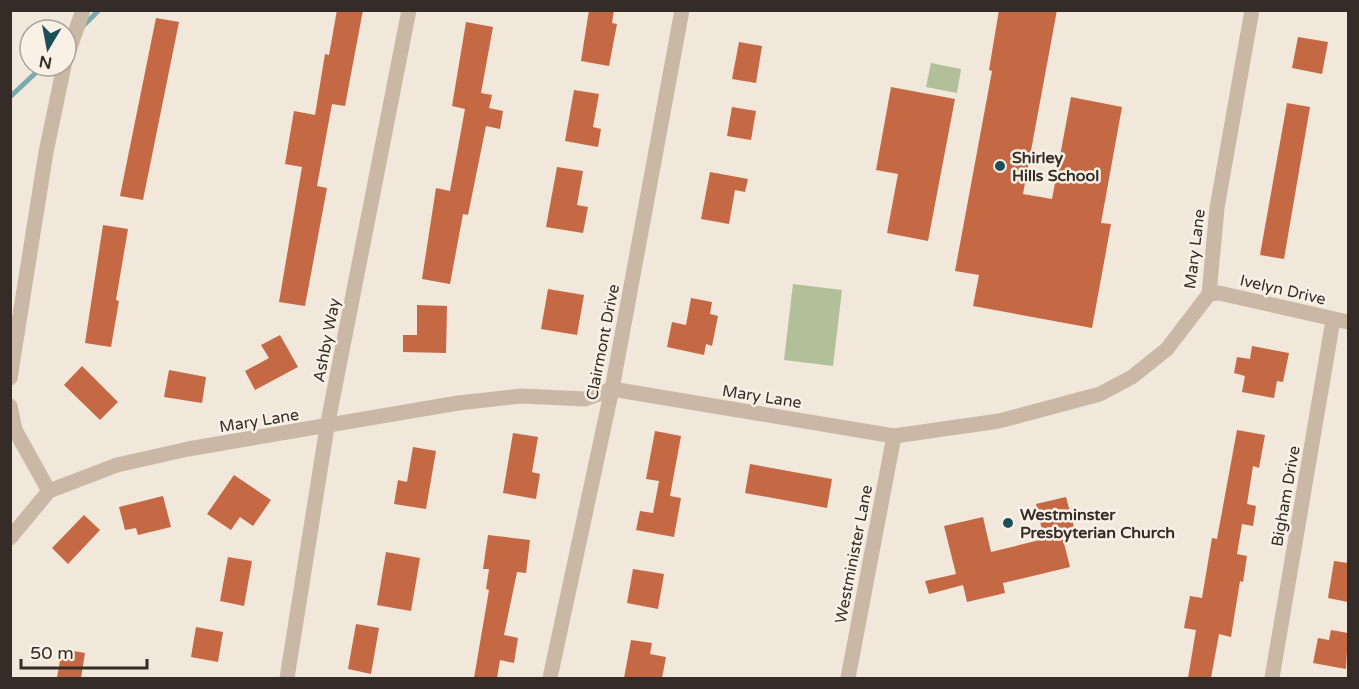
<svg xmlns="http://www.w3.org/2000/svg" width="1359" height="689" font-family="'Varela Round',sans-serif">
<rect width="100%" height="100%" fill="#f1e7da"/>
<!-- green -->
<g fill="#b2c09a">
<polygon points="931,63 961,69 957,93 926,87"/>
<polygon points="793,284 842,290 833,366 784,360"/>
</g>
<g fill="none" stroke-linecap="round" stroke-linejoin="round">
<!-- stream -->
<g stroke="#79aaae" stroke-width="5">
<polyline points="83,26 99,10"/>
<polyline points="10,97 43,66"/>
</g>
</g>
<!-- building -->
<g fill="#c56945">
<polygon points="337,10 363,10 345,106 332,104 317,186 327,188 305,306 279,302 302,167 285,164 294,111 315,115 325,54 329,55"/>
<polygon points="589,10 614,10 612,23 617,24 609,66 581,61"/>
<polygon points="999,10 1057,10 1023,194 1052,199 1071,97 1122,107 1101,223 1111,224 1092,328 973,306 979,275 955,271 992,71 989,70"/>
<polygon points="156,18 179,22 143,200 120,196"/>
<polygon points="466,22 493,27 481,93 492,95 489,108 503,111 500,129 486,126 468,215 463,214 450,284 422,279 436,188 450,191 465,109 452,106"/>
<polygon points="1298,37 1328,42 1322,74 1292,68"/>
<polygon points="739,42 762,46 756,83 732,79"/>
<polygon points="891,87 955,99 928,241 887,233 898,174 876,170"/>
<polygon points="574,90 599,94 593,127 601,129 598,147 565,141"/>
<polygon points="1287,103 1310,107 1284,259 1260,255"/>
<polygon points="732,107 756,111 751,140 727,136"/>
<polygon points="557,167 583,171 577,205 588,207 583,233 546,227"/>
<polygon points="710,172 748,179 745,192 735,190 729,224 701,219"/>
<polygon points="103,225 128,229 116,300 119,301 111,347 85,343"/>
<polygon points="548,289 584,295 577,335 541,329"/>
<polygon points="691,298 712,302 710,314 718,316 712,346 706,344 704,355 667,347 672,322 686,325"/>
<polygon points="417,305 447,306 446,353 403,352 403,335 417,335"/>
<polygon points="280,335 298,367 255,390 245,371 269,358 261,345"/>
<polygon points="1252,346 1289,353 1283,382 1277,381 1274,398 1242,392 1245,376 1234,373 1237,357 1250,359"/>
<polygon points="82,366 118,402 100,420 64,385"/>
<polygon points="169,370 206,377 202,403 164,397"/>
<polygon points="1237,430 1265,435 1259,468 1253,466 1247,504 1256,506 1253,526 1242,524 1237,554 1247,556 1243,582 1240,581 1231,637 1219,634 1211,678 1188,678 1196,630 1184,628 1190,596 1202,598 1212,538 1217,539"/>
<polygon points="655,431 681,436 670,496 681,498 674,537 636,530 640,511 653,513 659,481 646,479"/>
<polygon points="513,433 538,437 532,472 540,474 536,499 503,493"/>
<polygon points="413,447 436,451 426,509 394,504 398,480 407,482"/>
<polygon points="750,464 832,479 827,508 745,493"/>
<polygon points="234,475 271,500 253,526 240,517 231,530 207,514"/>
<polygon points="163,496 171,527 138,535 136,528 125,530 119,507"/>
<polygon points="1066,497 1074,527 1061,531 1070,567 1003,583 1005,593 967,602 963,585 929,594 925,581 956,574 944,526 983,517 991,552 1044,539 1036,504"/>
<polygon points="84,515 100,530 68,564 52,548"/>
<polygon points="488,535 530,540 526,573 517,572 504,635 518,638 514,663 500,660 497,678 474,678 489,590 486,589 489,569 483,569"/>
<polygon points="386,552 420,558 411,611 377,605"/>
<polygon points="228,557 252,561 244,606 220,601"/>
<polygon points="1334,561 1348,563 1348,602 1328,598"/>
<polygon points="633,569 664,574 658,609 627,603"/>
<polygon points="356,624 379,628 371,674 348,669"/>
<polygon points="196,627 223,632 218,662 191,657"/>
<polygon points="1331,630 1348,633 1346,669 1313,663 1318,638 1329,640"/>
<polygon points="631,640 652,643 650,654 666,657 662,678 624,678"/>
<polygon points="62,649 85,653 81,678 57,678"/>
</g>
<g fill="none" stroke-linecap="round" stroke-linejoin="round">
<!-- minor -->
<g stroke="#c9b8a6" stroke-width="15">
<polyline points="66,59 83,10"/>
<polyline points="1209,294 1219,293 1348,322"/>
<polyline points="10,378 46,152 64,66"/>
<polyline points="10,406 15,430 49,491"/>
<polyline points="10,538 49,491 117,465 188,449 458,403 522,396 585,399 612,389 894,436 999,421 1100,394 1132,377 1167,349 1209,294 1217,208 1252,10"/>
<polyline points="287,678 327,427 409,10"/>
<polyline points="550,678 612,389 682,10"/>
<polyline points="848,678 894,436"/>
<polyline points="1272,678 1333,320"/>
</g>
</g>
<!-- markers -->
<g fill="#1d5056" stroke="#f9f1e6" stroke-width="2">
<circle cx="1000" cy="166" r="6"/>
<circle cx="1008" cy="523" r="6"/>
</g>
<g text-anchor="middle" stroke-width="5" stroke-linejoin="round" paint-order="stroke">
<!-- poi labels -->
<g font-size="16" font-weight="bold" fill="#352c27" stroke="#f9f1e6" text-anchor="start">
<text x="1012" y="163">Shirley<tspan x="1012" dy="18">Hills School</tspan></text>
<text x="1020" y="520">Westminster<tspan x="1020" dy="18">Presbyterian Church</tspan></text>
</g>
<!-- street labels -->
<g font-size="16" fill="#352c27" stroke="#f9f1e6">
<text transform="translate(1194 249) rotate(-83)" y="6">Mary Lane</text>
<text transform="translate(1283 289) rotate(13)" y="6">Ivelyn Drive</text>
<text transform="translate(326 340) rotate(-79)" y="6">Ashby Way</text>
<text transform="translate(602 342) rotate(-79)" y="6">Clairmont Drive</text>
<text transform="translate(762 396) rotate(9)" y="6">Mary Lane</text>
<text transform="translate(259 420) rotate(-9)" y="6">Mary Lane</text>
<text transform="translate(1285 496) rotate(-80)" y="6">Bigham Drive</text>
<text transform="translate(853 554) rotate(-79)" y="6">Westminister Lane</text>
</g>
</g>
<!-- border -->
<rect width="1359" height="689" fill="none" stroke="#352c27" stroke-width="24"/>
<!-- north arrow -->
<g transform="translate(48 48) rotate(190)"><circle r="28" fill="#f9f1e6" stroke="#aba29a" stroke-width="1.5"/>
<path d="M0-4.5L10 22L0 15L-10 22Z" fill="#1d5056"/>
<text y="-9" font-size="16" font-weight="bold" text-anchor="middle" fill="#352c27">N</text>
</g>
<!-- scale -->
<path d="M21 659v9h126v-9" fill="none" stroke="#352c27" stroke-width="3"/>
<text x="30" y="659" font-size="18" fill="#352c27" stroke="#f9f1e6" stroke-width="4.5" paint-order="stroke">50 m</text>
</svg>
